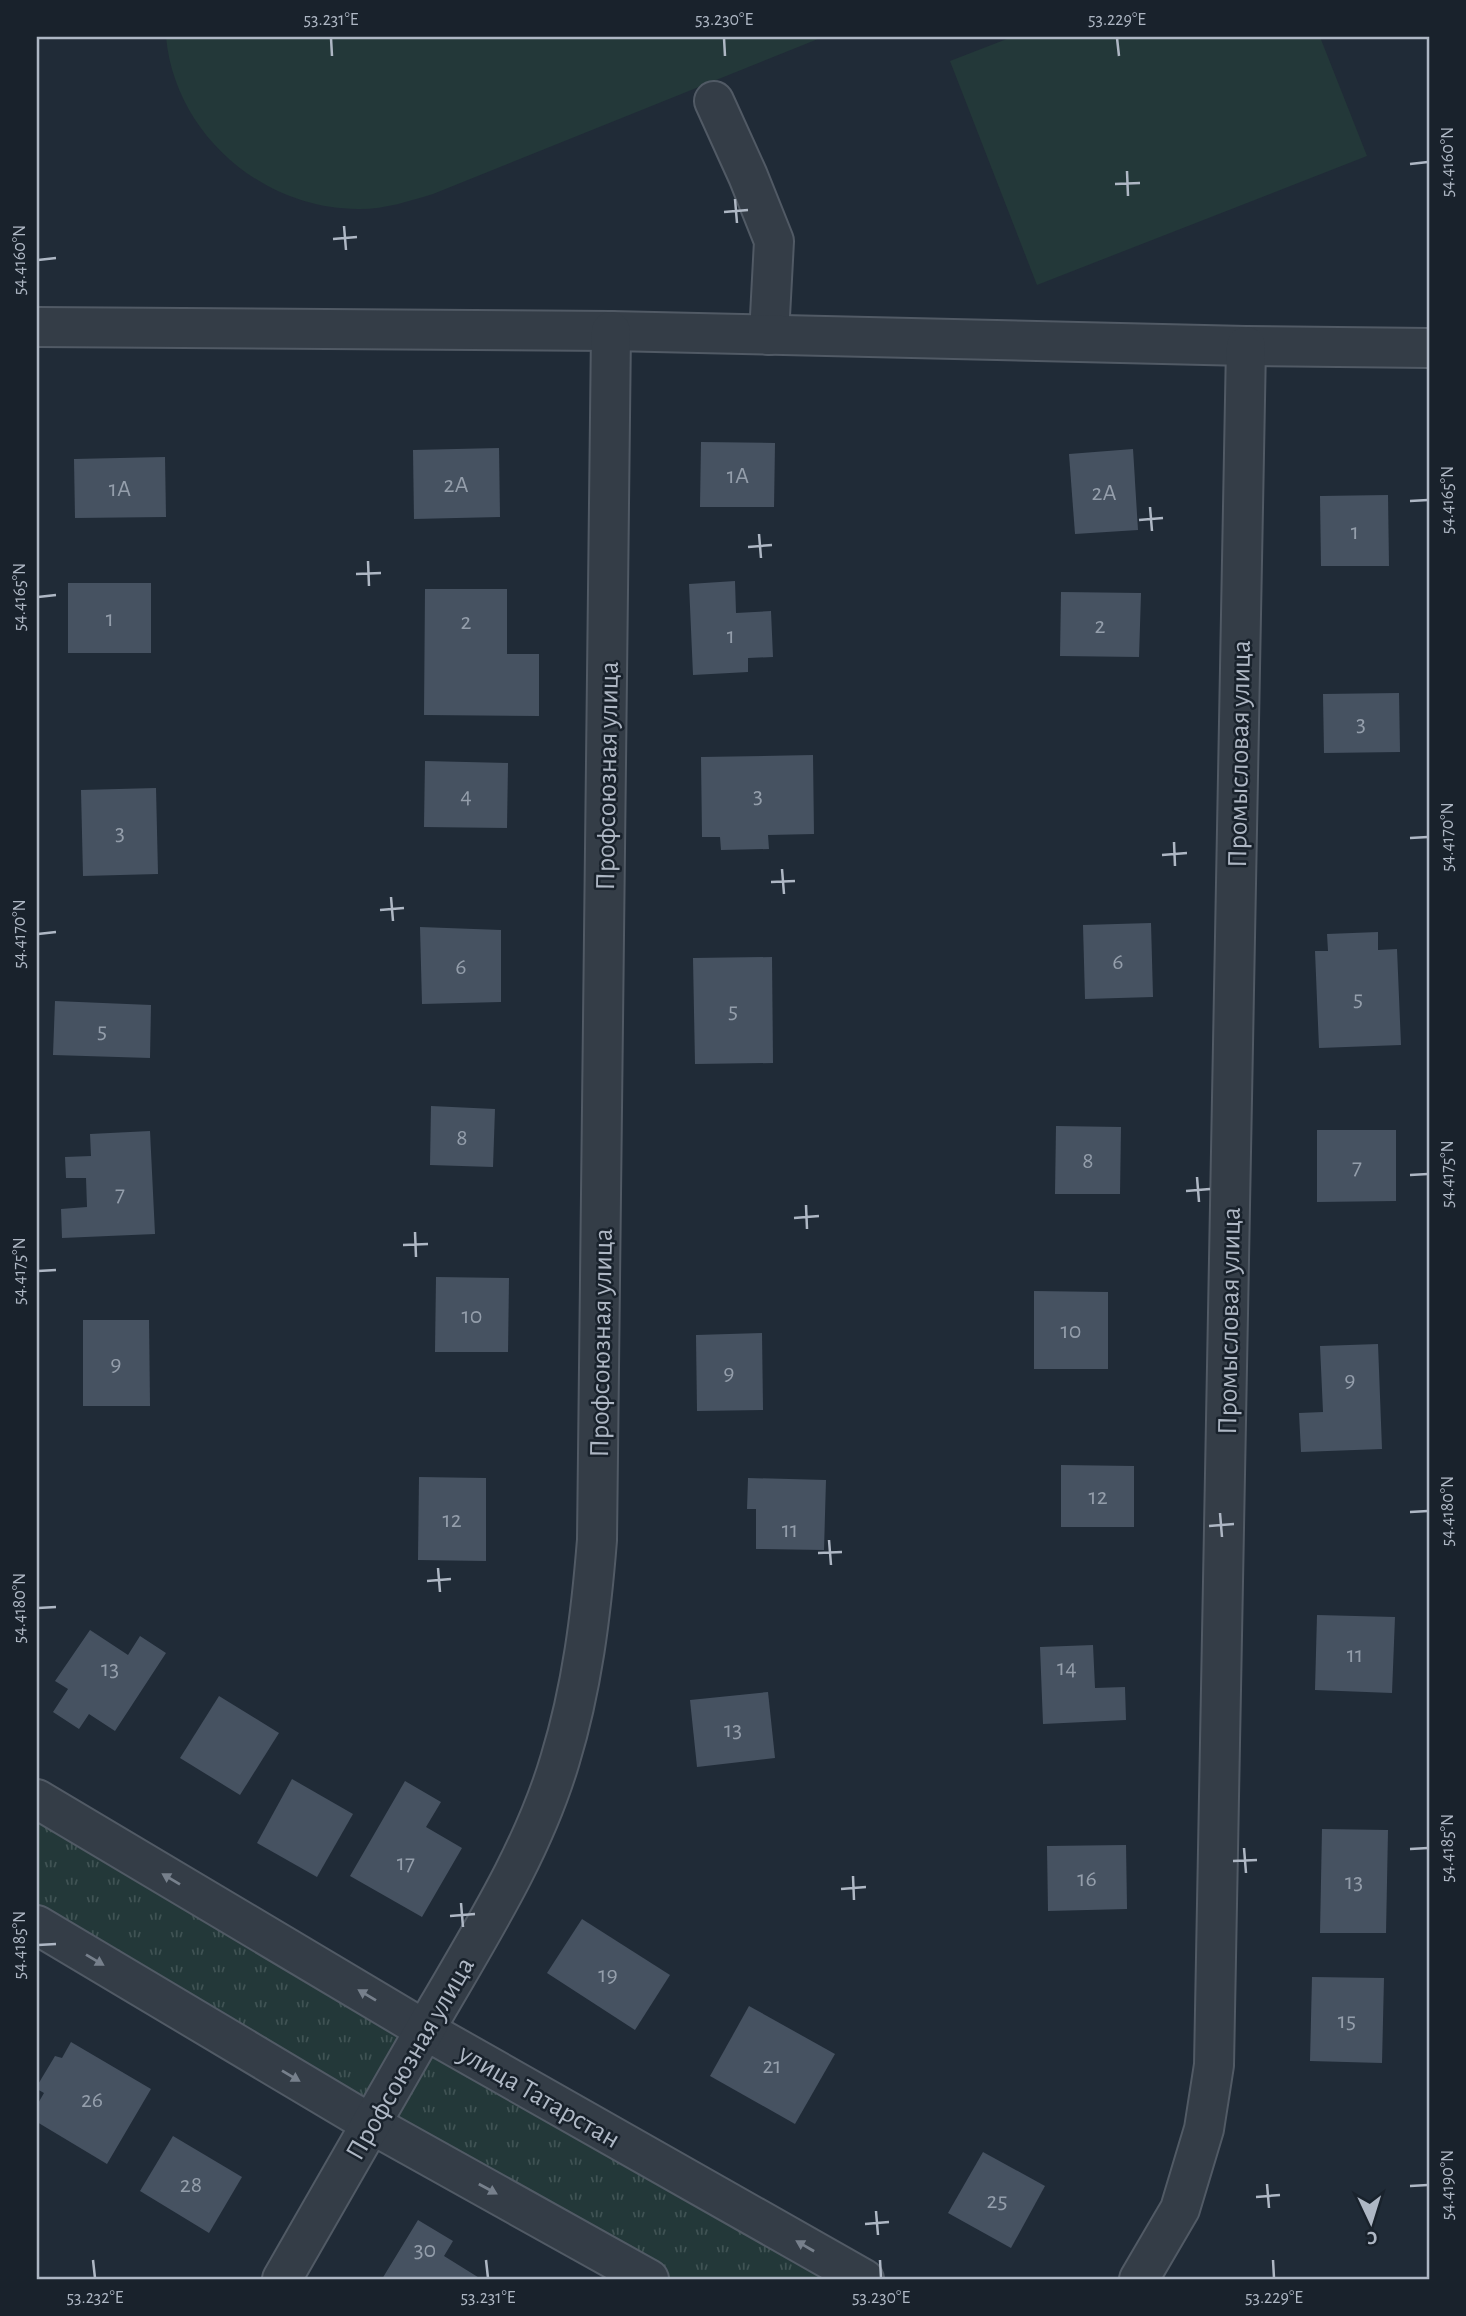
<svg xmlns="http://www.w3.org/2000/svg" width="1466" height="2316" font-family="'Alegreya Sans',sans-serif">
<defs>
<pattern id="park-tufts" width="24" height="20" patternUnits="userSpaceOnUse" patternTransform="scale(1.75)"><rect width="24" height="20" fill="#233839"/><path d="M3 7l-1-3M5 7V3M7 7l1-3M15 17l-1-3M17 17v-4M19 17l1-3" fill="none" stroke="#405354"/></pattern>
</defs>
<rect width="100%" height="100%" fill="#202b37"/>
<!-- grass -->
<g fill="#233839">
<path d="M 166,37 L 823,37 L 433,194 C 409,201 386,209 360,209 C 263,210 175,134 166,37 Z"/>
<polygon points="1012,37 1320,37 1367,156 1037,285 950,61"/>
</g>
<!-- park -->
<polygon fill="url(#park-tufts)" points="37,1804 851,2279 668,2279 37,1910"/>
<!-- building -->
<g fill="#465261">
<polygon points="701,442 775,443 774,507 700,507"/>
<polygon points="499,448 500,517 414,519 413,450"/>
<polygon points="1133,449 1138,530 1075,534 1069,454"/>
<polygon points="165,457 166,517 75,518 74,459"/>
<polygon points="1388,495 1389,566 1321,566 1320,496"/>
<polygon points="735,581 736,613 771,611 773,657 748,658 748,672 693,675 689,584"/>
<rect x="68" y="583" width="83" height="70"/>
<polygon points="425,589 507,589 507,654 539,654 539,716 424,715"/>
<polygon points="1061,592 1141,593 1139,657 1060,656"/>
<polygon points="1399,693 1400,752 1324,753 1323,694"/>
<polygon points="813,755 814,834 768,835 769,849 721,850 720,837 702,837 701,757"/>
<polygon points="425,761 508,763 507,828 424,827"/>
<polygon points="156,788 158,874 83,876 81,790"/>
<polygon points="1151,923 1153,997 1085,999 1083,925"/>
<polygon points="420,927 501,930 501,1002 422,1004"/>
<polygon points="1378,932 1378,950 1397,949 1401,1045 1319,1048 1315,951 1328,951 1327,934"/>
<polygon points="772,957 773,1063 695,1064 693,958"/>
<polygon points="55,1001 151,1005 150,1058 53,1055"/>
<polygon points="431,1106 495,1109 493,1167 430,1165"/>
<polygon points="1056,1126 1121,1127 1120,1194 1055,1194"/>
<polygon points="1317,1130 1396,1130 1396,1201 1317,1202"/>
<polygon points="150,1131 155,1234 62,1238 61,1209 87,1207 86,1178 66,1178 65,1157 91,1156 90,1134"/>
<polygon points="436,1277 509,1278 508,1352 435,1352"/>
<polygon points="1034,1291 1108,1292 1108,1369 1034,1369"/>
<polygon points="83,1320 149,1320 150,1406 83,1406"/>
<polygon points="762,1333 763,1410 697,1411 696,1335"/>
<polygon points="1378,1344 1382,1449 1301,1452 1299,1413 1323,1412 1320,1346"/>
<polygon points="1061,1465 1134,1466 1134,1527 1061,1527"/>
<polygon points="419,1477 486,1478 486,1561 418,1560"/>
<polygon points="748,1478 826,1480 824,1550 756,1549 756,1509 747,1509"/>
<polygon points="1317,1615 1395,1617 1392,1693 1315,1690"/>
<polygon points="90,1630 128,1655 140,1636 166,1653 115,1731 89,1714 79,1729 53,1712 68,1689 55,1681"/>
<polygon points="1093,1645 1095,1688 1125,1687 1126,1720 1043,1724 1040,1647"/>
<polygon points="768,1692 775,1758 697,1767 690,1700"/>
<polygon points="219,1696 279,1733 240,1795 180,1758"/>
<polygon points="292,1779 353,1814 317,1877 257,1843"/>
<polygon points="405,1781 441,1802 426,1827 462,1848 422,1917 350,1876"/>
<polygon points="1322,1829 1388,1830 1386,1933 1320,1933"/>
<polygon points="1126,1845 1127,1909 1048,1911 1047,1846"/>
<polygon points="582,1919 670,1975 635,2030 547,1973"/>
<polygon points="1312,1977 1384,1978 1382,2063 1310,2061"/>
<polygon points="749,2006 835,2054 795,2124 710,2076"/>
<polygon points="71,2042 151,2089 107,2164 37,2122 37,2105 44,2093 37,2089 37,2086 55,2056 62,2058"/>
<polygon points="173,2136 242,2177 209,2233 140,2191"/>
<polygon points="983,2152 1045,2186 1011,2248 948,2213"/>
<polygon points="418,2220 453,2241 444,2256 481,2279 382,2279"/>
</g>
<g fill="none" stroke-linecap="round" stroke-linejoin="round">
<!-- minor casing -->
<g stroke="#515a65" stroke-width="42">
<g id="minor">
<polyline points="714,101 748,176 774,241 769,335"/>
<polyline points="37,327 611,331 1246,346 1429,348"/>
<polyline points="37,1799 425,2030 864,2279"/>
<polyline points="37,1925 371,2124 649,2279"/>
<path d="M 282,2279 C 334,2188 386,2098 438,2007 C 484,1928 534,1848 560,1760 C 582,1688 591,1615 597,1540 L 611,331"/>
<polyline points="1139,2279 1180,2209 1204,2129 1214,2065 1246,346"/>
</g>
</g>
<!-- minor -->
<use href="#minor" stroke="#343d47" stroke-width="38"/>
</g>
<!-- one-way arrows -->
<defs><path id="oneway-solid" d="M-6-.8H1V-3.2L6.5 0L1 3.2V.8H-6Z" transform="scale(1.75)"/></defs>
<g fill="#77808c">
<use href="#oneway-solid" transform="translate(171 1879) rotate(-149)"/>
<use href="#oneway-solid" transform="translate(95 1960) rotate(31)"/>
<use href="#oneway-solid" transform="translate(367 1995) rotate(-149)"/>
<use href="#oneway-solid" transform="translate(291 2076) rotate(31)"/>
<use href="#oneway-solid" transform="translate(488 2189) rotate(29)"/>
<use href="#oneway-solid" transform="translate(805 2246) rotate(-150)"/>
</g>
<!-- ticks -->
<path fill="none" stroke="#aeb7c4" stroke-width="2.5" d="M 331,38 L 332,56M 724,38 L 725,56M 1117,38 L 1119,56M 1410,164 L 1428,162M 1127,171 L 1128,196M 1115,184 L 1140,183M 735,199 L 737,223M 724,212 L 748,210M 344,226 L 346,250M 333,239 L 357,237M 38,260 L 56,258M 1410,501 L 1428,500M 1150,507 L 1152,531M 1139,520 L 1163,518M 759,534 L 761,558M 748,547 L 772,545M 368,561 L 369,586M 356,574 L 381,573M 38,597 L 56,595M 1410,838 L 1428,837M 1174,842 L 1175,866M 1162,855 L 1187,853M 782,869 L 784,894M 771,882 L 795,881M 391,897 L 393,921M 380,910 L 404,908M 38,934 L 56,932M 1410,1175 L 1428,1174M 1197,1177 L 1199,1202M 1186,1191 L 1210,1189M 806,1205 L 807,1229M 794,1218 L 819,1216M 415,1232 L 416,1257M 403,1245 L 428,1244M 38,1271 L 56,1270M 1410,1512 L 1428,1511M 1220,1513 L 1222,1537M 1209,1526 L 1234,1524M 829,1540 L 831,1565M 818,1553 L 842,1552M 438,1568 L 440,1592M 427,1581 L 451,1579M 38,1608 L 56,1607M 1244,1848 L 1246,1873M 1410,1849 L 1428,1848M 1233,1861 L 1257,1860M 853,1876 L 854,1900M 841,1889 L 866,1887M 461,1903 L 463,1927M 450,1916 L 475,1914M 38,1945 L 56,1944M 1267,2184 L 1269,2208M 1410,2186 L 1428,2185M 1256,2197 L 1280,2195M 876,2211 L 878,2235M 865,2224 L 889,2222M 93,2260 L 95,2278M 486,2260 L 488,2278M 880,2260 L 881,2278M 1273,2260 L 1274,2278"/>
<g text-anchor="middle" stroke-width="5" stroke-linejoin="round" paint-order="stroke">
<!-- number labels -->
<g font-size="24" fill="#949eab">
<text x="738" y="483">1А</text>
<text x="456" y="492">2А</text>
<text x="120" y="496">1А</text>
<text x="1104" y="500">2А</text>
<text x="1355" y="539">1</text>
<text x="110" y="626">1</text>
<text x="466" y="629">2</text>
<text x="1100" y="633">2</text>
<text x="731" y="643">1</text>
<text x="1361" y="731">3</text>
<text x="466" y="803">4</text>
<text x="758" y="803">3</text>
<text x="120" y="840">3</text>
<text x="1118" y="969">6</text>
<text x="461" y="974">6</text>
<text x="1358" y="1006">5</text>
<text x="733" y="1018">5</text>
<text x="102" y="1038">5</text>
<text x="462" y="1145">8</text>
<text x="1088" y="1168">8</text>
<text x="1357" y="1174">7</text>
<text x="120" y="1201">7</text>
<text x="472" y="1323">10</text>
<text x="1071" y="1338">10</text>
<text x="116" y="1371">9</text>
<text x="729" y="1380">9</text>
<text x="1350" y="1387">9</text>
<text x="1098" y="1504">12</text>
<text x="452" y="1527">12</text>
<text x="790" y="1537">11</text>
<text x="1355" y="1662">11</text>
<text x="1067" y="1675">14</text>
<text x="110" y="1676">13</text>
<text x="733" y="1737">13</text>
<text x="406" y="1870">17</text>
<text x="1087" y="1886">16</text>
<text x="1354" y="1889">13</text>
<text x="608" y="1982">19</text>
<text x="1347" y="2028">15</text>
<text x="772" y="2073">21</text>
<text x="92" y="2107">26</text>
<text x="191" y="2192">28</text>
<text x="997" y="2208">25</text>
<text x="425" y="2257">30</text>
</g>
<!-- street labels -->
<g font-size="28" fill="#aeb7c4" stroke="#19222c">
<text transform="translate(1238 754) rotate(-89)" y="10">Промысловая улица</text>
<text transform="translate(606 776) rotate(-89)" y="10">Профсоюзная улица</text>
<text transform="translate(1228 1321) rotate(-89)" y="10">Промысловая улица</text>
<text transform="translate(600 1343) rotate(-89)" y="10">Профсоюзная улица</text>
<text transform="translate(409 2058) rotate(-60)" y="10">Профсоюзная улица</text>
<text transform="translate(540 2095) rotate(30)" y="10">улица Татарстан</text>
</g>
</g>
<!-- border -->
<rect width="1466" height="2316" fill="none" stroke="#19222c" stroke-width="77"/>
<!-- north arrow -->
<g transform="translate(1371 2222) rotate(176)" stroke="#19222c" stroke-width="5" paint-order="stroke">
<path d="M0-5L12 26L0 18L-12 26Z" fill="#aeb7c4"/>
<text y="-10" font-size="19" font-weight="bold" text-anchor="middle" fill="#aeb7c4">С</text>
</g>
<rect x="38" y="38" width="1390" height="2240" fill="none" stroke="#aeb7c4" stroke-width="2.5"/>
<g font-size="18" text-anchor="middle" fill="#aeb7c4">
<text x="331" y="25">53.231°E</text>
<text x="724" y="25">53.230°E</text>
<text x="1117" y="25">53.229°E</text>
<text transform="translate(1447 162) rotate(-90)" y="6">54.4160°N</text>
<text transform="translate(19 260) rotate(-90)" y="6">54.4160°N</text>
<text transform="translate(1447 500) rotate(-90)" y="6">54.4165°N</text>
<text transform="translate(19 597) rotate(-90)" y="6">54.4165°N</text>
<text transform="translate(1447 837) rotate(-90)" y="6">54.4170°N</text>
<text transform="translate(19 934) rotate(-90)" y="6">54.4170°N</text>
<text transform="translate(1447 1174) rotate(-90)" y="6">54.4175°N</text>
<text transform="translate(19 1271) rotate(-90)" y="6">54.4175°N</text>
<text transform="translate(1447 1511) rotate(-90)" y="6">54.4180°N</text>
<text transform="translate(19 1608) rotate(-90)" y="6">54.4180°N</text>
<text transform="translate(1447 1848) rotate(-90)" y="6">54.4185°N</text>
<text transform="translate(19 1945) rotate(-90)" y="6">54.4185°N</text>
<text transform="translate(1447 2185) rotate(-90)" y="6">54.4190°N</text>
<text x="95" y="2303">53.232°E</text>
<text x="488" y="2303">53.231°E</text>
<text x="881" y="2303">53.230°E</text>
<text x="1274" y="2303">53.229°E</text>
</g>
</svg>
